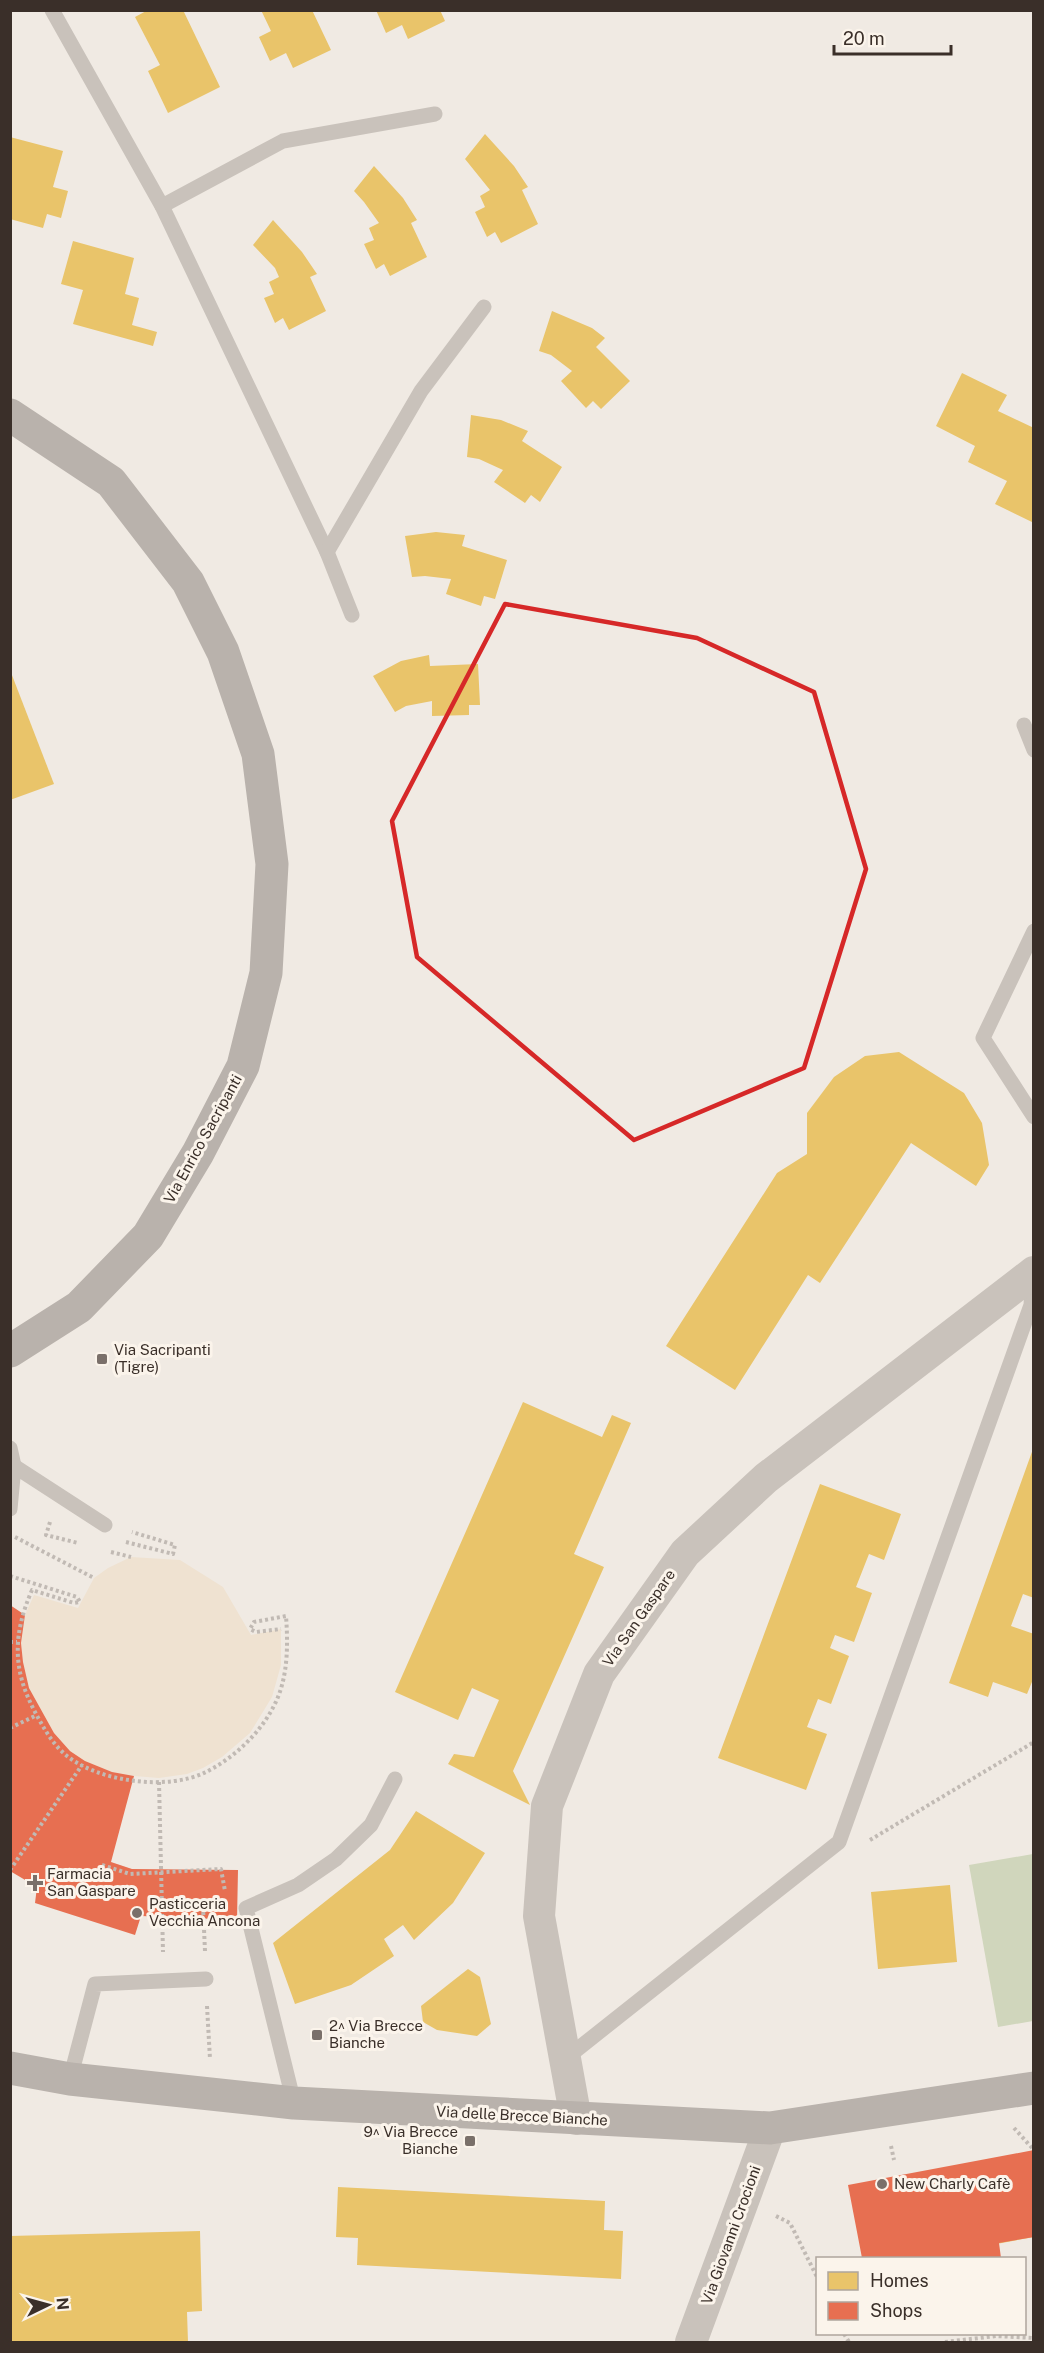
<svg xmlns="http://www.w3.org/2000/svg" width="1044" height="2353" font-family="'Public Sans',sans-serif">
<rect width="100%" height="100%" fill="#f0eae3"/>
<!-- green -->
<polygon fill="#d0d6bc" points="1033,1854 1033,2021 998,2027 969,1865"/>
<!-- plaza -->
<polygon fill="#efe2d1" points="131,1557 180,1560 223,1587 251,1635 281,1629 281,1665 272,1697 250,1733 222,1757 203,1768 187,1774 159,1778 134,1776 112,1772 85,1761 70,1751 54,1733 29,1688 23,1662 21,1643 25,1615 34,1595 78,1608 94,1578 108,1568"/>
<!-- homes -->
<g fill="#e9c46a">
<polygon points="148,10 183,10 220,87 168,113 148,71 160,65 135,17"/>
<polygon points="261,10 312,10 331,50 293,68 286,53 270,61 259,37 271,31"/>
<polygon points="376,10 440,10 445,21 408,39 402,25 386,33"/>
<polygon points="485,134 514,166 528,187 522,190 538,224 501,243 495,232 487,237 475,212 485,207 480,196 490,190 465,159"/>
<polygon points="10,137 63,151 53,187 68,191 61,218 47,214 43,228 10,219"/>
<polygon points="374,166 403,198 417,220 411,223 427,257 390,276 384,264 376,269 364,244 374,240 369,228 379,223 364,202 354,191"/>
<polygon points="273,220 302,252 317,274 310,277 326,311 289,330 283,318 275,323 264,298 274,294 269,282 279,277 275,268 253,245"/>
<polygon points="73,241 134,258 125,294 139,298 132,325 157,332 153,346 73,324 83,290 61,284"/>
<polygon points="552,311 592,328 605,338 596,347 630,381 601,409 593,401 586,408 561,381 572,371 551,355 539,351"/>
<polygon points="962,373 1007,395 998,411 1034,428 1034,523 995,504 1007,481 968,462 975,446 936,426"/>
<polygon points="471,415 501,420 528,431 522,441 562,467 540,502 531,495 525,503 494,482 503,470 479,459 467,457"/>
<polygon points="436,532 465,535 462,546 507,560 495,599 484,596 481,606 446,594 451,579 425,576 412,577 405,536"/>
<polygon points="429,655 430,666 478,664 480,705 469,705 469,715 432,716 432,701 406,706 395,712 373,676 401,661"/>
<polygon points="10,670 54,784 10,800"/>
<polygon points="899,1052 964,1093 982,1123 989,1165 976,1186 911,1143 820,1283 808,1275 735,1390 666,1346 777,1173 807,1154 807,1113 834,1077 865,1056"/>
<polygon points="523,1402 602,1437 612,1415 631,1423 574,1554 604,1567 513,1771 530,1805 448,1764 454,1754 474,1757 499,1700 472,1688 458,1720 395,1692"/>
<polygon points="1033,1449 1034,1598 1023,1594 1011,1626 1034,1634 1034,1677 1027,1694 993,1682 988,1697 949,1683"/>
<polygon points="820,1484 901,1514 884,1560 869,1554 856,1587 872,1593 854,1642 835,1635 830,1648 849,1656 831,1704 818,1699 807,1727 827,1734 806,1790 718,1758"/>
<polygon points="416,1811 485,1853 453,1903 414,1940 403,1925 384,1939 394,1956 351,1985 295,2004 273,1943 390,1850"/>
<polygon points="950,1885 957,1962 878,1969 871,1892"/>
<polygon points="468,1969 480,1977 491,2024 477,2036 437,2030 423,2022 421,2006"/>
<polygon points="1034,2165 1034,2237 953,2252 941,2181"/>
<polygon points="338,2187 605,2201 604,2230 623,2231 621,2279 357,2265 358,2238 336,2237"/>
<polygon points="200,2231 202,2311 187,2312 188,2342 10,2342 10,2236"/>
</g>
<!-- shops -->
<g fill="#e76f51">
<polygon points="10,1605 25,1615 21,1643 23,1662 29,1688 54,1733 70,1751 85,1761 112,1772 134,1776 111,1862 132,1869 238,1870 237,1920 141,1916 135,1935 35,1903 37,1887 10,1871"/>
<polygon points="1034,2150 1034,2237 999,2243 1001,2258 862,2258 848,2185"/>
</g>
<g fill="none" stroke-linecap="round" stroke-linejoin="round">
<!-- path -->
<g stroke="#c1bab4" stroke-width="4" stroke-dasharray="3 3" stroke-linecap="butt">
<polyline points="50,1522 46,1535 78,1543"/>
<polyline points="15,1537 94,1578"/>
<polyline points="126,1542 173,1554 175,1545 132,1532"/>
<polyline points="111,1552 131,1557"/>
<path d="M 10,1576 L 77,1597 L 80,1602 L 74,1603 L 32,1590 C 13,1634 12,1669 35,1712 C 43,1727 53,1745 67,1756 C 100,1782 168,1791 206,1772 C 236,1757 265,1729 278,1697 C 288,1672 288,1643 286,1616 L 254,1622 L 250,1629 L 256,1632 L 281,1629"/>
<polyline points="10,1642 17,1642"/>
<polyline points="10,1728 37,1715"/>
<polyline points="159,1782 163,1952"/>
<polyline points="870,1840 1034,1742"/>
<polyline points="102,1865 130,1874 221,1869 225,1891"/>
<polyline points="10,1870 82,1765"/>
<polyline points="205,1951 203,1907 220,1908"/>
<polyline points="207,2006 210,2059"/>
<polyline points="1014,2128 1034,2150"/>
<polyline points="891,2146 894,2160"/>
<polyline points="776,2216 790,2223 818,2279"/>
<polyline points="844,2334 849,2342"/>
<polyline points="945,2342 996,2336 1034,2338"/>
</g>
<!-- lane -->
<g stroke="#c9c2bb" stroke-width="15">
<polyline points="52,10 162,206 327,552 352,615"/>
<polyline points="162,206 283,141 435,114"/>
<polyline points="327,552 421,391 484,307"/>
<polyline points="1024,725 1034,750"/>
<polyline points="1034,931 983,1038 1034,1117"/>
<polyline points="10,1448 14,1466 10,1469"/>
<polyline points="10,1509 14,1466 105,1525"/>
<polyline points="565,2059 839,1842 1031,1305 1033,1274"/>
<polyline points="70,2079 95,1984 206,1979"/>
<polyline points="294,2103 246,1908 298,1885 336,1859 371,1825 395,1779"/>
</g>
<!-- street -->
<g stroke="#c9c2bb" stroke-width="32">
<polyline points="576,2119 539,1916 547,1806 599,1674 685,1553 766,1478 1034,1272"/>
<polyline points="691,2342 770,2128"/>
</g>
<!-- secondary -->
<g stroke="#b9b2ac" stroke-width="33">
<polyline points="10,415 111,482 188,582 223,652 258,754 272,864 266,973 243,1066 198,1153 148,1236 79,1307 10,1351"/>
<polyline points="10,2068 70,2079 294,2103 770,2128 1034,2088"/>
</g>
</g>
<!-- marked area -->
<path fill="none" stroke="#d62828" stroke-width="4.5" stroke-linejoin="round" d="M 505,604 L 697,638 L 814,692 L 866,869 L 804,1068 L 634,1140 L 417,957 L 392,821 Z"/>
<!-- markers -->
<g fill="#7a706a" stroke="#fbf4eb" stroke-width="2">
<rect x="96" y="1353" width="12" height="12" rx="3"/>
<path d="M32 1874h6v6h6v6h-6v6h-6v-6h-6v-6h6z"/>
<circle cx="137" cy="1913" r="6"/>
<rect x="311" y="2029" width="12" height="12" rx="3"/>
<rect x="464" y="2135" width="12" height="12" rx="3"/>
<circle cx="882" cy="2184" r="6"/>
</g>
<g text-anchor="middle" stroke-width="6" stroke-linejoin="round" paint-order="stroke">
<!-- street labels -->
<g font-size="15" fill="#3a2f29" stroke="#fbf4eb">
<text transform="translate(203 1139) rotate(-61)" y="5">Via Enrico Sacripanti</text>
<text transform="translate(639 1618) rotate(-55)" y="5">Via San Gaspare</text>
<text transform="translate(522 2116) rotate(3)" y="5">Via delle Brecce Bianche</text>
<text transform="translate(731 2235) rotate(-70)" y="5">Via Giovanni Crocioni</text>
</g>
<!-- poi labels -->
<g font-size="15" fill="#3a2f29" stroke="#fbf4eb" text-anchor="start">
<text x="114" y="1355">Via Sacripanti<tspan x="114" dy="17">(Tigre)</tspan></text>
<text x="47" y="1879">Farmacia<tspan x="47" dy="17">San Gaspare</tspan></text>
<text x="149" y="1909">Pasticceria<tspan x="149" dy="17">Vecchia Ancona</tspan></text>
<text x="329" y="2031">2^ Via Brecce<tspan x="329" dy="17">Bianche</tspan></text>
<text x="458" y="2137" text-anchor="end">9^ Via Brecce<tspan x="458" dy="17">Bianche</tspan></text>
<text x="894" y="2189">New Charly Cafè</text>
</g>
</g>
<!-- border -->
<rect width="1044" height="2353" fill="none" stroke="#3a2f29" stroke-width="24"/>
<!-- legend -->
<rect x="816" y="2257" width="210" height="78" fill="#fbf4eb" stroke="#aea59d" stroke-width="1.5"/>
<rect x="828" y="2272" width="30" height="18" fill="#e9c46a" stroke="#aea59d" stroke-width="1.5"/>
<text x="870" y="2287" font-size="18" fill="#3a2f29">Homes</text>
<rect x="828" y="2302" width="30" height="18" fill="#e76f51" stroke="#aea59d" stroke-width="1.5"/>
<text x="870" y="2317" font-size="18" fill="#3a2f29">Shops</text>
<!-- north arrow -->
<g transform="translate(48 2305) rotate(85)" stroke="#fbf4eb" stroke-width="4.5" paint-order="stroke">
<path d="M0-4.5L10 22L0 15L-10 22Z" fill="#3a2f29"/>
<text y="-9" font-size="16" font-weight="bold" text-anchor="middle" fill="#3a2f29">N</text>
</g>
<!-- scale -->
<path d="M834 45v9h117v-9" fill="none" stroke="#3a2f29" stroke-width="3"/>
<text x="843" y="45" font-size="18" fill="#3a2f29" stroke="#fbf4eb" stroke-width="4.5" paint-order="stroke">20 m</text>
</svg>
